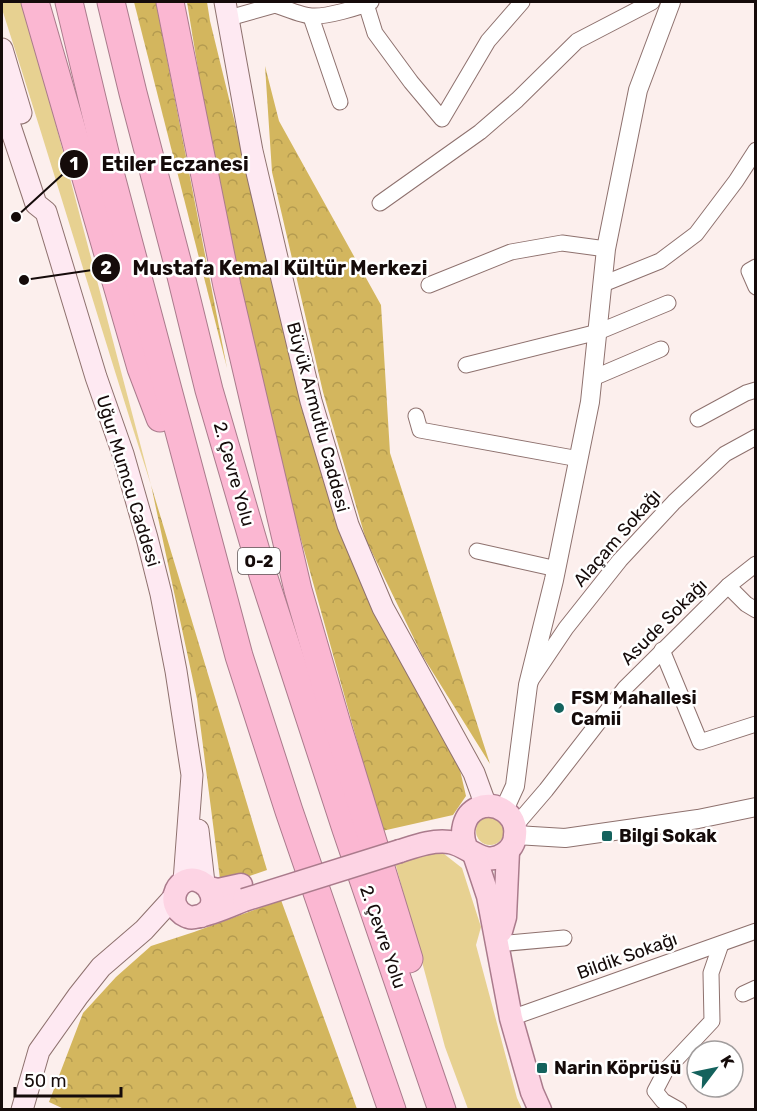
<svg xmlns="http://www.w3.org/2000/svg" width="757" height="1111" font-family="Rubik,sans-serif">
<defs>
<pattern id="forest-crowns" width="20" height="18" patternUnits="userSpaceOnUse" patternTransform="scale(1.5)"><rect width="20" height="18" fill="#d3b65e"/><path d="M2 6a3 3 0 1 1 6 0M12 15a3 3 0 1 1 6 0" fill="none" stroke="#b49b50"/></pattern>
</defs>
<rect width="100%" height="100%" fill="#fcefed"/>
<!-- green -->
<g fill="#e7d191">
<path d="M 2,2 L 22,2 L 42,72 L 151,485 C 100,327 53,167 2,9 Z"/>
<circle cx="490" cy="831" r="14"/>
<polygon points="439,850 462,868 481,927 476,945 517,1098 522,1109 468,1109 445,1047 395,862"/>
</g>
<!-- forest -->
<g fill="url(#forest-crowns)">
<polygon points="134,2 156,2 227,368"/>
<polygon points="187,2 207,2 210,21 315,450 460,770 466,796 453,815 382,831 259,388 204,106"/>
<polygon points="265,66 279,121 381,305 390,453 490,764 422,655 366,540 323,392 272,172"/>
<polygon points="151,485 267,870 235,881 220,879 197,699"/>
<polygon points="281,900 357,1109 66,1110 49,1102 83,1013 116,977 151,946 194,932"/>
</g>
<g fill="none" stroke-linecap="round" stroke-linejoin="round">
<!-- minor casing -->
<g stroke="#8e716e" stroke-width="17">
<g id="minor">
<polyline points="366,4 375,33 411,82 442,119 488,41 522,2"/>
<path d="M 275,5 C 285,8 302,16 312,16 C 326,17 358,8 371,2"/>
<polyline points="311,17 340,102"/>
<polyline points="229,18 275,5 275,2"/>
<polyline points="380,203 480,132 517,100 577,41 652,2"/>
<polyline points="756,267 749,271 756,287"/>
<polyline points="603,284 660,261 696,234 736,181 756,150"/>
<polyline points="429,285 511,252 562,243 606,249"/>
<polyline points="466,365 598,332 668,303"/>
<polyline points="593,378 661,349"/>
<polyline points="416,416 420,430 579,459"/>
<polyline points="698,419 746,393 756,390"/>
<polyline points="477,551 557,569"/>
<polyline points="728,586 746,604 756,610"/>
<polyline points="662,650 700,742 756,724"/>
<polyline points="531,680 566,628 620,560 674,502 725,454 756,437"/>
<polyline points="515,826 546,790 625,688 728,586 756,564"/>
<polyline points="498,944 564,938"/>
<polyline points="743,994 756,988"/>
<polyline points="511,1018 756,931"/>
<polyline points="679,1110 663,1101 655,1091 666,1070 712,1021 711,973 721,944"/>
</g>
</g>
<!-- tertiary casing -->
<g stroke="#8e716e" stroke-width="20">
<g id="tertiary">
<polyline points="504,810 515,786 528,685 554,580 590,402 606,249 638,90 671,2"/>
<polyline points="516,835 565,838 698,819 756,807"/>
</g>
</g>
<!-- secondary casing -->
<g stroke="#8e716e" stroke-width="23">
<g id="secondary">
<polyline points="225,2 252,151 282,279 311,401 348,525 383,608 474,773 486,806"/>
<polyline points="2,49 21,113"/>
<polyline points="2,96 9,123 36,204 46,212 96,377 123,454 147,538 161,594 176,671 192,775 184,881"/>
<polyline points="198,830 204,883"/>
<polyline points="22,1110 39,1051 78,996 101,967 144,930 174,897"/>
</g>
</g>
<!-- primary casing -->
<g stroke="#aa7b8c" stroke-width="25">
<g id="primary">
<path d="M 400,851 C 416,846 432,840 449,842 C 469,845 483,868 504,854 C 510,850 515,843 515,835 C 518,815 496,800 478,808 C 463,815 460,833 466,847"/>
<polyline points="474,854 488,896 511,1018 532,1092 540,1110"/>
<polyline points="209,888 218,890 241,885"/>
<path d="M 201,916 C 204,914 207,912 209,910 C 216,901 211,887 201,882 C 179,870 162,905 186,916 C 192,918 190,918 195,917 C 212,914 229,906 244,900"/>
<polyline points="501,931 505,917 508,851"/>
</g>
</g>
<!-- motorway casing -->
<g stroke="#aa7b8c" stroke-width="29">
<g id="motorway">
<polyline points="35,2 141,368 160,418"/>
<polyline points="69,2 108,165 239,656 289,811 392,1110"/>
<polyline points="111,2 133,93 180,272 209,390 263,575 346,829 442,1110"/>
<polyline points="170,2 227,286 298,590 339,731 409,959"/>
</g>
</g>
<!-- minor -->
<use href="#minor" stroke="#fff" stroke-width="15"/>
<!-- tertiary -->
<use href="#tertiary" stroke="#fff" stroke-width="18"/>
<!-- secondary -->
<use href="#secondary" stroke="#fee9f2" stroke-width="21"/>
<!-- primary -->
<use href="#primary" stroke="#fdd4e4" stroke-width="22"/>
<!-- motorway -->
<use href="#motorway" stroke="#fbb7d2" stroke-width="27"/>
<!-- primary-bridge casing -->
<g stroke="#aa7b8c" stroke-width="25" stroke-linecap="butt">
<polyline id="primary-bridge" points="244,900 400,851"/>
</g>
<!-- primary-bridge -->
<use href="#primary-bridge" stroke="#fdd4e4" stroke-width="22"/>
</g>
<!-- markers -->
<g fill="#14625d" stroke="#fff" stroke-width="2">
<circle cx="559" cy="708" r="6"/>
<rect x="601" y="830" width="12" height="12" rx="3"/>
<rect x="536" y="1062" width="12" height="12" rx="3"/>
</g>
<g text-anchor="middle" stroke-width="5" stroke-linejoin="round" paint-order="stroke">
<!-- shield labels -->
<rect fill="#fff" stroke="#5b5454" stroke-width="1.5" x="238" y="548" width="42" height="26" rx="4.5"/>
<g font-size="16" font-weight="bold" fill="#150b0a">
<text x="259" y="567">O-2</text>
</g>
<!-- street labels -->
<g font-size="18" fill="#150b0a" stroke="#fff">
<text transform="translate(318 417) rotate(75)" y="6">Büyük Armutlu Caddesi</text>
<text transform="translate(234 474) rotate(74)" y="6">2. Çevre Yolu</text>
<text transform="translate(128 481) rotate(73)" y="6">Uğur Mumcu Caddesi</text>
<text transform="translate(617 538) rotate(-49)" y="6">Alaçam Sokağı</text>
<text transform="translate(664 622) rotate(-45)" y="6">Asude Sokağı</text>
<text transform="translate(383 937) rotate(71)" y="6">2. Çevre Yolu</text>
<text transform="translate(627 956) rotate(-20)" y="6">Bildik Sokağı</text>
</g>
<!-- poi labels -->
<g font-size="18" font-weight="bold" fill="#150b0a" stroke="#fff" text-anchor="start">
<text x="571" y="704">FSM Mahallesi<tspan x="571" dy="21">Camii</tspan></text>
<text x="619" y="842">Bilgi Sokak</text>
<text x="554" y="1074">Narin Köprüsü</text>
</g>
</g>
<!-- callouts -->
<path fill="none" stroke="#150b0a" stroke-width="2" d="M16 217L74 164M24 280L106 268"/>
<g fill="#150b0a" stroke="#fff" stroke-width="2">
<circle cx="16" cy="217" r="6"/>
<circle cx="24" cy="280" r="6"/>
<circle cx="74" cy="164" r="15"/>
<circle cx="106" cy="268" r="15"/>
</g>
<g font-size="18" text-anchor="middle" font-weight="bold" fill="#fff">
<text x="74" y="170">1</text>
<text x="106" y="274">2</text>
</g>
<g font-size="20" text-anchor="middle" font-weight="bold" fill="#150b0a" stroke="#fff" stroke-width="5" stroke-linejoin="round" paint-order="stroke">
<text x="175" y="171">Etiler Eczanesi</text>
<text x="280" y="275">Mustafa Kemal Kültür Merkezi</text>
</g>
<!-- border -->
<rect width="757" height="1111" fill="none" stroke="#150b0a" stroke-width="6"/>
<!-- north arrow -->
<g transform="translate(715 1069) rotate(58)"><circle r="28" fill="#ffffff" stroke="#a19d9d" stroke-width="1.5"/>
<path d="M0-4.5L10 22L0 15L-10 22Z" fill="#14625d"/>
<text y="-9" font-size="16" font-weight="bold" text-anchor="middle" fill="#150b0a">K</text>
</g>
<!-- scale -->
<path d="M15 1087v9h106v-9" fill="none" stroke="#150b0a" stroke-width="3"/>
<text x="24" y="1087" font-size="18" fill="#150b0a" stroke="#ffffff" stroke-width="4.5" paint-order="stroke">50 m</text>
</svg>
